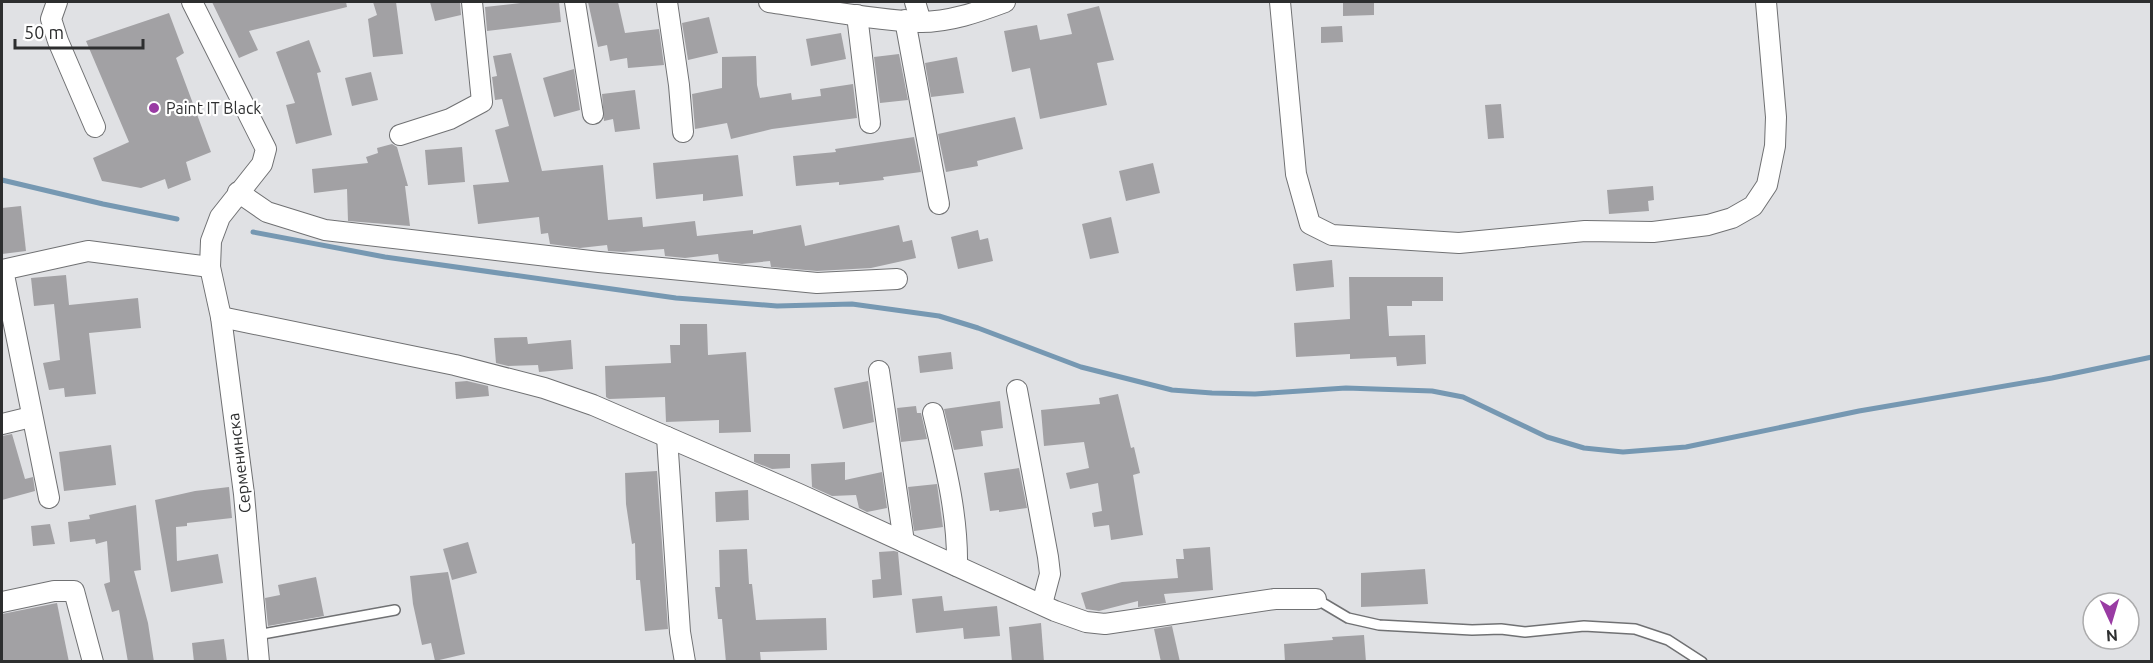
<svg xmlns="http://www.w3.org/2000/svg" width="2153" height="663" font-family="Ubuntu,sans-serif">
<rect width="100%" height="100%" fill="#e0e1e4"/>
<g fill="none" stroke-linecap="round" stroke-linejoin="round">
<!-- stream -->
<g stroke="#7698b2" stroke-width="5">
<polyline points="2,180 103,204 177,219"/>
<polyline points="253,232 385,257 676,298 777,306 852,304 939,316 978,328 1081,367 1172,390 1212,393 1255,394 1346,388 1432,391 1463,397 1547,437 1584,448 1623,452 1686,447 1859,411 2052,378 2152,357"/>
</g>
</g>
<!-- building -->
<g fill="#a2a1a4">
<polygon points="212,2 346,2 347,7 249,31 258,50 239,58"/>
<polygon points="373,2 396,2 403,54 373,57 368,19 377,15"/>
<polygon points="430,2 460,2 461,15 435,21"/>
<polygon points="529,2 559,2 561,22 487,31 485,7"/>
<polygon points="588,2 618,2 625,33 659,29 664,65 628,68 627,58 610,61 607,45 598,47"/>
<polygon points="1343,2 1374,2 1374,15 1343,16"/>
<polygon points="1099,6 1114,60 1097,63 1107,105 1040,119 1030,68 1012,72 1004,31 1037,25 1040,40 1072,34 1067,14"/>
<polygon points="169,13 184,53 176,58 211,152 186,162 191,180 168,189 165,179 141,188 102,181 93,158 129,142 86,41"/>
<polygon points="709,17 718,53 688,60 682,23"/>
<polygon points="1342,26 1343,42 1321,43 1321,27"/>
<polygon points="841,33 846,59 811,66 806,39"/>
<polygon points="309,40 321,72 317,73 332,135 296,144 286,105 295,103 276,52"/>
<polygon points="511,53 542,171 603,165 608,220 642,217 643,227 695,221 697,236 753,230 753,234 801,225 805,246 899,225 903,242 912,240 916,258 871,268 817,271 771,267 770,261 742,264 719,261 718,254 685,258 665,256 664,249 624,252 608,251 607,245 580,248 550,244 548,233 541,234 539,217 478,224 473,185 509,182 495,130 509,126 502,99 495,100 492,77 497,76 493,56"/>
<polygon points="899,54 908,100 880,103 874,57"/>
<polygon points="756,56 757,85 760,98 791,93 792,100 821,96 820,89 853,84 857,118 772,129 731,139 727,123 695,129 692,94 722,88 722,57"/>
<polygon points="957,57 964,93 931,97 925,63"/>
<polygon points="574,69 580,110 554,117 543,78"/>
<polygon points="371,72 378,100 352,106 345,78"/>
<polygon points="635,90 640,129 615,132 613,119 604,121 602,94"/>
<polygon points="1501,104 1504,138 1488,139 1485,105"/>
<polygon points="1015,117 1023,149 977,161 978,166 946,172 938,134"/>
<polygon points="914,137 921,172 883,177 884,180 839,185 839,182 796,186 793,156 836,152 835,149"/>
<polygon points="392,144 397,147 408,186 405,186 410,226 348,221 347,189 314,193 312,169 368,163 366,157 378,153 377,148"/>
<polygon points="462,147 465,182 428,185 425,150"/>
<polygon points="738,155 743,196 703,201 703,194 656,199 653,163"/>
<polygon points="1153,163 1160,193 1126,201 1119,171"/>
<polygon points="1653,186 1654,200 1648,201 1649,211 1609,214 1607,190"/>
<polygon points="21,206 26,251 2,254 2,208"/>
<polygon points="1111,217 1119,253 1090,259 1082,224"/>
<polygon points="978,230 980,240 988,238 993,261 958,269 951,237"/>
<polygon points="1332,260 1334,287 1296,291 1293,264"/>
<polygon points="66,275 69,305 138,298 141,328 89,333 96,394 65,397 64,388 49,390 43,363 60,360 54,304 34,306 31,278"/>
<polygon points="1349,277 1443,277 1443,301 1412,301 1412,306 1387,306 1389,336 1425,335 1426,364 1397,366 1396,357 1350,359 1350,354 1296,357 1294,323 1350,319"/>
<polygon points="680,324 707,324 708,355 746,352 751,432 719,433 719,420 666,422 665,397 609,399 606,397 605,366 671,363 670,345 680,345"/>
<polygon points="527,337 528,344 571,340 573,369 539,372 538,365 508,366 496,363 494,338"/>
<polygon points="951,352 953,369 920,373 918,356"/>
<polygon points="467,381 488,386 489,396 456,399 455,382"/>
<polygon points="868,381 874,422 843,429 834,388"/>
<polygon points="1118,394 1131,448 1134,447 1140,473 1133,475 1143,535 1111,540 1109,525 1094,527 1092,513 1102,511 1098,483 1070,489 1066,473 1089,468 1084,442 1044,446 1041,410 1100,404 1099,398"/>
<polygon points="1000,401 1003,428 981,431 983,446 954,450 944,409"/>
<polygon points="916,406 917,413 921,413 927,439 901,442 897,408"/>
<polygon points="12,434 25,479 33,477 35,491 2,500 2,436"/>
<polygon points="111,445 116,485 64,491 59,452"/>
<polygon points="754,454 790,454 790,468 772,469 754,462"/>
<polygon points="845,462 845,480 882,472 887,508 867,512 859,508 856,495 832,496 812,487 811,464"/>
<polygon points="1019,468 1027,508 999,512 999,510 990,511 984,473"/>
<polygon points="657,471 668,629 645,631 640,580 636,580 635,543 632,544 626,504 625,473"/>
<polygon points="937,484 943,527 914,531 908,487"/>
<polygon points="229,487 232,518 187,523 187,526 176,527 177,561 218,554 223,583 171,592 155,500 195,491"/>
<polygon points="748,490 749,520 716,522 715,492"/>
<polygon points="136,505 141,570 134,571 148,623 154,662 128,662 119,610 112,612 104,584 110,582 107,541 96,544 95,539 70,542 68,522 90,519 89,515"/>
<polygon points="50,524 55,544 33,546 31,526"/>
<polygon points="468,542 477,573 452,580 443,549"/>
<polygon points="1210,547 1213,590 1164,594 1166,603 1138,607 1138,601 1099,611 1086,609 1081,593 1122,582 1178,578 1176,559 1184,559 1183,549"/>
<polygon points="747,549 749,584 752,584 756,620 826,618 827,650 760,652 761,662 726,662 722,619 718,619 715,587 720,587 719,550"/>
<polygon points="894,551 898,552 902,595 873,598 872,580 881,579 879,552"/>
<polygon points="1425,569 1428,604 1361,607 1361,573"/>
<polygon points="448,572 465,654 435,661 431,643 422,645 413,604 410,576"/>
<polygon points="316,577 324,616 268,626 265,598 280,595 278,585"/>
<polygon points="942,596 944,611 997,606 1000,636 964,639 963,628 916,633 912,599"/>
<polygon points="57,603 69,662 2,662 2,614"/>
<polygon points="1041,623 1044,662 1012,662 1009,627"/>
<polygon points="1172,626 1180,662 1161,662 1154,629"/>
<polygon points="1364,635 1366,662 1285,662 1284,644 1333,640 1332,637"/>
<polygon points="224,639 227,662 194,662 192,643"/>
</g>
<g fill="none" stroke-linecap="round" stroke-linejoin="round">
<!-- service casing -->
<g stroke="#707173" stroke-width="12">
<g id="service">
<polyline points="1316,599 1348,618 1379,625 1472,630 1501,629 1525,632 1584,626 1635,629 1668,640 1702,662"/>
<polyline points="257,635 395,610"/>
</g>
</g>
<!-- minor casing -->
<g stroke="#707173" stroke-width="22">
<g id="minor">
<polyline points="57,2 51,19 58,41 95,127"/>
<polyline points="192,2 266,149 262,164 220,217 211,241 210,267 221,317 244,494 259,662"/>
<polyline points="575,2 593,114"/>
<polyline points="667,2 679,85 683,132"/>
<path d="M 769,2 C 818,9 871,20 920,22 C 950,22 978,12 1005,2"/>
<polyline points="915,2 921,22"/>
<polyline points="1280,2 1296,174 1310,224 1332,235 1459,243 1585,231 1653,232 1708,225 1732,218 1753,206 1767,185 1775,146 1776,117 1766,2"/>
<polyline points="857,15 870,123"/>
<polyline points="905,20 939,204"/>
<polyline points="400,135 450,119 482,102 472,2"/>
<polyline points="238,192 267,212 325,230 599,262 817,283 897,279"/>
<polyline points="2,270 88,251 210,267"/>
<polyline points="3,270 49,498"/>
<polyline points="221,317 455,365 544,388 593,405 799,494 1055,611 1086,622 1105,624 1275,599 1316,599"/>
<polyline points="879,371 904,542"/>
<polyline points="1017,390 1048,557 1050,574 1042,604"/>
<path d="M 933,413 C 945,464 958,514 957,566"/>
<polyline points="2,424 31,417"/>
<polyline points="667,437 680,632 685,662"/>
<polyline points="2,602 54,591 74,591 93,662"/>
</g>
</g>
<!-- service -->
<use href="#service" stroke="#fff" stroke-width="9"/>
<!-- minor -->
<use href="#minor" stroke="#fff" stroke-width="20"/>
</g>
<!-- markers -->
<circle fill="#993ba3" stroke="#fff" stroke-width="2" cx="154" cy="108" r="6"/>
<g text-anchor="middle" stroke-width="4.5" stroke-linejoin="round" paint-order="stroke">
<!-- poi labels -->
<g font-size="16" fill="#2d2e2f" stroke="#fff" text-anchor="start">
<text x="166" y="114">Paint IT Black</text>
</g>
<!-- street labels -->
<g font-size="16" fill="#2d2e2f" stroke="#fff">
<text transform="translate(239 463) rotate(-97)" y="6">Серменинска</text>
</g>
</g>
<!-- border -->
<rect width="2153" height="663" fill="none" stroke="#2d2e2f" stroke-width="6"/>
<!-- north arrow -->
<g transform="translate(2111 621) rotate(176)"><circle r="28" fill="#ffffff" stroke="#ababac" stroke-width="1.5"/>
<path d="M0-4.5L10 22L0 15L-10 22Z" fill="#993ba3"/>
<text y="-9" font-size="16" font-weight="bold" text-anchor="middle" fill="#2d2e2f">N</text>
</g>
<!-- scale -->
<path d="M15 39v9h128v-9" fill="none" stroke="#2d2e2f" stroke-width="3"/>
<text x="24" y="39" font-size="18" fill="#2d2e2f" stroke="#ffffff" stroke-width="4.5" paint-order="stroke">50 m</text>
</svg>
